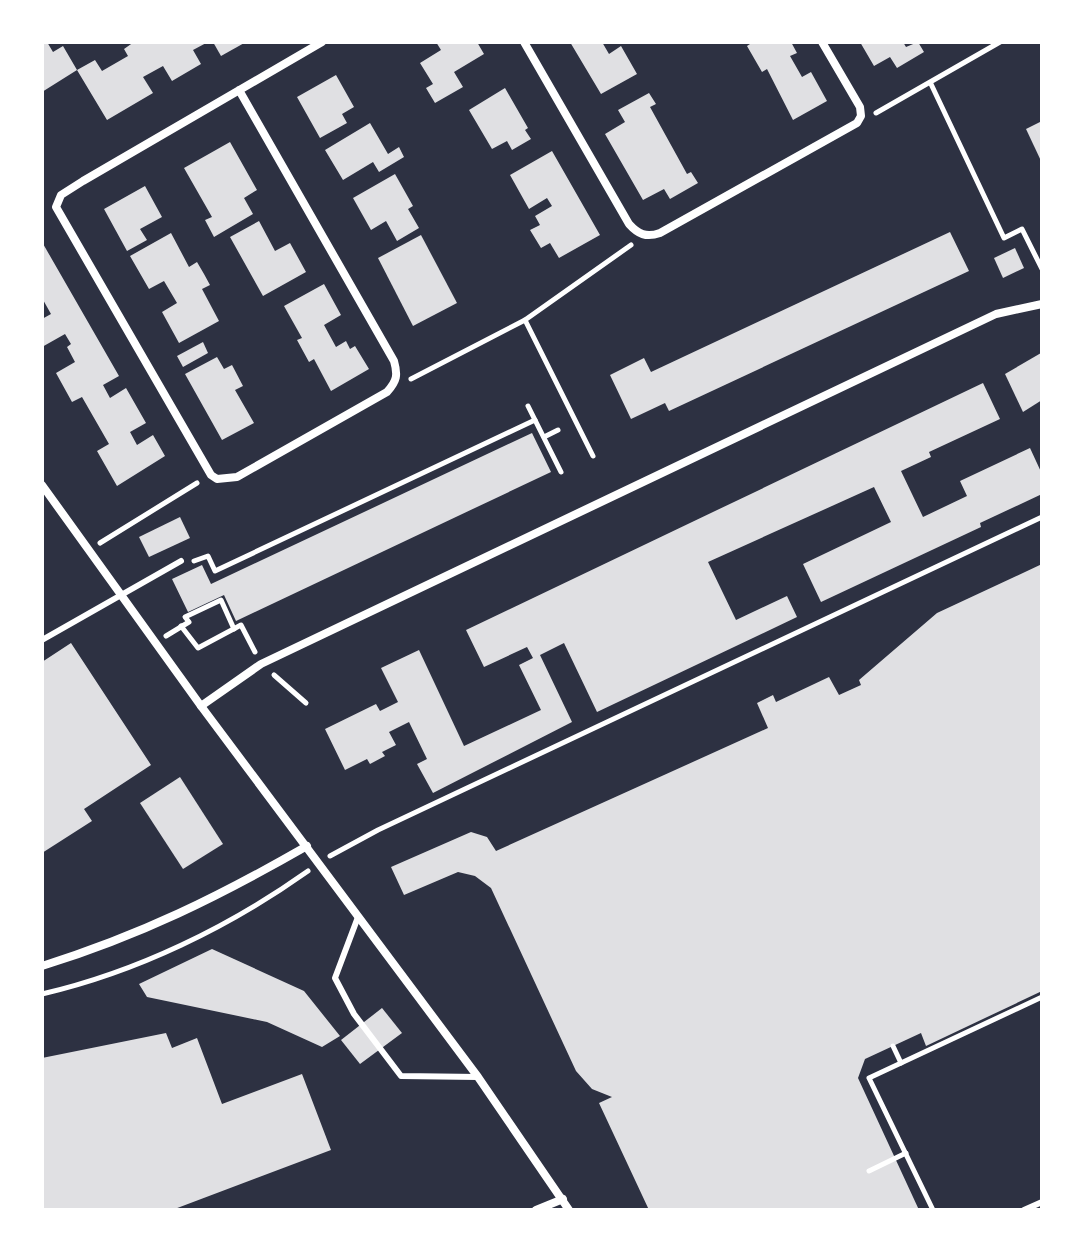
<svg xmlns="http://www.w3.org/2000/svg" width="1084" height="1252" font-family="Spectral,serif">
<rect width="100%" height="100%" fill="#2d3142"/>
<!-- building -->
<g fill="#e0e0e3">
<polygon points="42,42 47,42 53,52 63,46 77,70 42,92"/>
<polygon points="134,42 208,42 193,50 201,64 172,81 163,66 143,77 153,93 107,120 77,70 95,60 102,71 128,56 124,49"/>
<polygon points="213,42 246,42 221,56"/>
<polygon points="436,42 477,42 484,54 454,72 463,87 435,103 426,88 433,84 420,63 441,50"/>
<polygon points="570,42 602,42 609,54 621,46 637,74 601,94"/>
<polygon points="753,42 791,42 797,53 790,56 802,77 811,72 827,101 793,120 767,69 762,72 747,46"/>
<polygon points="860,42 903,42 906,47 918,42 924,52 897,68 890,57 874,66"/>
<polygon points="336,75 354,107 342,114 347,123 320,138 297,97"/>
<polygon points="505,88 528,128 525,130 531,139 512,150 507,141 492,149 469,110"/>
<polygon points="649,93 656,104 650,107 687,174 691,172 698,183 670,199 664,189 643,200 605,134 625,122 618,110"/>
<polygon points="1042,121 1042,163 1026,129"/>
<polygon points="370,123 388,154 399,147 404,157 379,172 373,162 343,180 325,150"/>
<polygon points="230,142 257,190 244,198 253,214 214,237 205,220 212,217 184,168"/>
<polygon points="552,151 600,235 559,258 550,243 541,248 530,230 540,225 535,216 552,206 547,198 529,209 510,175"/>
<polygon points="395,174 413,206 408,209 419,228 397,241 386,221 371,230 353,198"/>
<polygon points="145,186 162,217 140,229 147,240 127,251 104,209"/>
<polygon points="259,221 275,251 290,243 306,272 263,296 230,237"/>
<polygon points="950,232 969,271 669,411 665,403 631,419 610,375 644,358 651,372"/>
<polygon points="171,233 189,267 197,262 204,274 210,285 202,289 219,321 179,343 162,312 177,303 164,281 149,289 130,256"/>
<polygon points="421,235 457,303 413,326 378,258"/>
<polygon points="42,242 119,376 103,385 110,398 126,388 146,423 130,432 137,445 153,435 165,456 117,486 97,451 109,444 82,397 72,402 56,373 75,362 67,347 71,344 65,334 42,347 42,319 51,314 42,298"/>
<polygon points="1015,248 1024,268 1003,278 994,258"/>
<polygon points="324,284 341,315 324,325 336,347 346,341 350,349 355,346 369,369 331,391 314,359 309,362 297,340 302,338 284,306"/>
<polygon points="203,342 208,353 183,367 177,356"/>
<polygon points="1041,353 1042,400 1023,412 1005,374"/>
<polygon points="217,357 224,369 232,365 243,386 235,390 254,423 222,440 185,374"/>
<polygon points="983,383 1000,419 929,452 931,457 901,471 923,517 967,496 960,481 1030,448 1042,474 1042,494 980,523 981,527 821,602 803,564 891,522 874,487 708,562 736,620 787,596 797,617 597,712 564,643 540,655 572,722 433,793 417,764 427,759 409,722 389,732 396,745 382,752 385,756 370,764 367,759 345,770 325,729 376,704 380,711 398,702 381,668 419,650 464,746 541,710 519,665 533,658 527,647 484,667 466,630"/>
<polygon points="532,433 551,472 236,621 224,595 188,612 172,579 202,565 211,584"/>
<polygon points="180,517 190,538 149,557 139,537"/>
<polygon points="1042,564 1042,991 926,1046 921,1033 865,1059 858,1078 919,1210 649,1210 599,1103 612,1097 592,1089 576,1071 491,888 475,876 458,872 404,895 391,867 471,832 487,837 496,851 768,728 757,703 773,695 776,702 829,677 839,695 861,685 859,680 937,613"/>
<polygon points="71,643 151,765 84,809 92,821 42,853 42,662"/>
<polygon points="180,777 223,844 183,869 140,803"/>
<polygon points="212,949 304,991 340,1036 322,1047 267,1022 147,997 139,984"/>
<polygon points="382,1008 402,1033 360,1064 341,1040"/>
<polygon points="166,1033 172,1048 197,1038 222,1104 302,1074 331,1150 172,1210 42,1210 42,1058"/>
</g>
<g fill="none" stroke-linecap="round" stroke-linejoin="round">
<!-- path -->
<g stroke="#fff" stroke-width="5">
<polyline points="931,84 1004,238 1022,229 1042,269"/>
<polyline points="876,113 1000,42"/>
<polyline points="525,320 593,456"/>
<polyline points="411,379 525,320 631,245"/>
<polyline points="528,406 561,472"/>
<polyline points="544,437 558,430"/>
<polyline points="100,543 197,483"/>
<polyline points="194,561 208,556 215,571 535,420"/>
<polyline points="181,626 198,648 241,625 255,652"/>
<polyline points="166,636 189,622 185,617 221,600 234,629"/>
<polyline points="274,675 306,703"/>
<polyline points="330,856 378,830 1042,517"/>
<path d="M 42,994 C 137,972 229,927 308,871"/>
<polyline points="893,1046 901,1063"/>
<polyline points="869,1171 906,1153"/>
<polyline points="933,1210 869,1078 1042,997"/>
</g>
<!-- service -->
<g stroke="#fff" stroke-width="6">
<polyline points="42,640 181,561"/>
<polyline points="358,917 335,978 354,1014 401,1076 478,1077"/>
<polyline points="1024,1210 1042,1202"/>
</g>
<!-- minor -->
<g stroke="#fff" stroke-width="8">
<path d="M 524,42 L 629,224 C 638,234 646,238 660,233 L 857,123 L 861,116 L 860,107 L 822,42"/>
<path d="M 239,90 L 394,361 C 398,375 397,381 387,392 L 237,477 L 217,479 L 211,475 L 56,207 L 61,195 L 83,181 L 322,42"/>
<polyline points="42,485 201,706 478,1077 569,1210"/>
<polyline points="201,706 261,664 996,314 1042,304"/>
<path d="M 42,966 C 141,935 218,897 307,846"/>
<polyline points="536,1210 563,1199"/>
</g>
</g>
<!-- border -->
<rect width="1084" height="1252" fill="none" stroke="#ffffff" stroke-width="88"/>
</svg>
